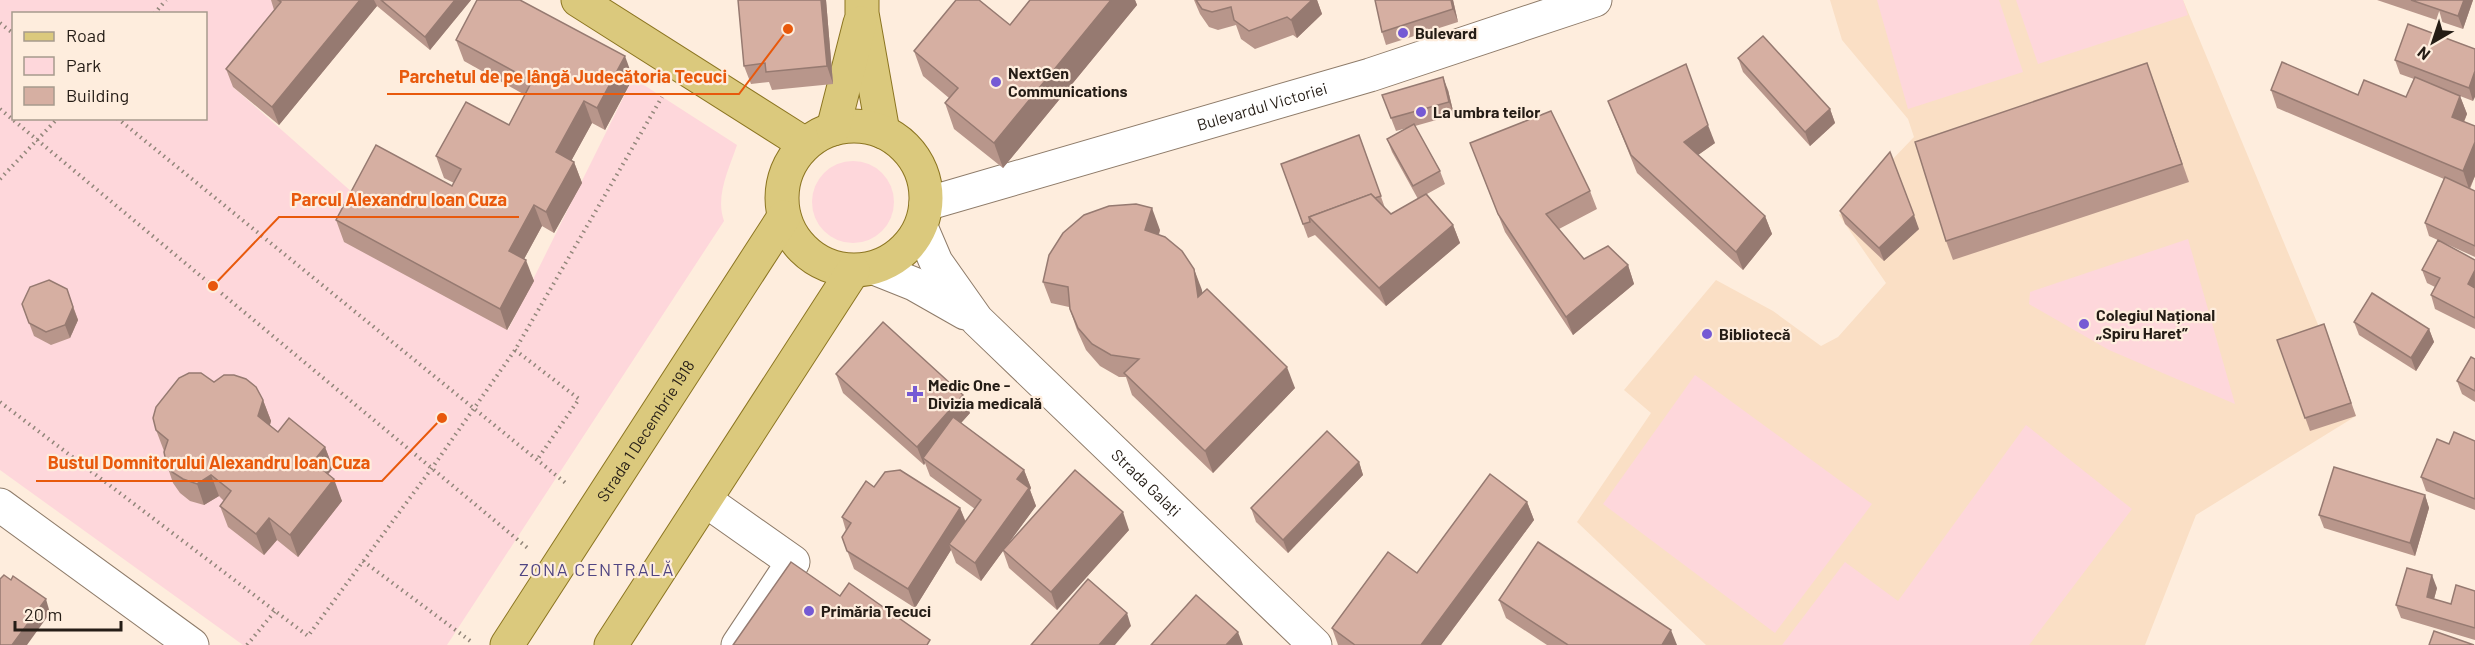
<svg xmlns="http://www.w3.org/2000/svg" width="2475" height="645" font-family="Barlow,sans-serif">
<rect width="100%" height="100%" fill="#feeddd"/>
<!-- built -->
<polygon fill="#fadfc5" points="1830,0 2183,0 2356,416 2196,515 2145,645 1706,645 1577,522 1651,413 1624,390 1716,280 1773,311 1821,346 1838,337 1886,283 1839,215 1914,137 1908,119 1842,40"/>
<!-- green -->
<g fill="#fed7db" fill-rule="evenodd">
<path d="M 0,0 L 283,0 L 233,87 L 508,330 L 633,78 L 737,145 C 729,169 715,196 724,221 L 447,645 L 243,645 L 0,470 ZM 14,14 L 206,14 L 206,118 L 14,118 Z"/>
<polygon points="1877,0 1999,0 2023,72 1908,109"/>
<polygon points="2016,0 2183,0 2188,15 2038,64"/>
<circle cx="853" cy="202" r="41"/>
<polygon points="2188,239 2235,404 2109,350 2029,304 2030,292"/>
<polygon points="1695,375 1872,504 1775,633 1603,504"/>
<polygon points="2026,425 2132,509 2029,645 1782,645 1845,562 1898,601"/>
</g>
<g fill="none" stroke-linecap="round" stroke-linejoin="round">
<!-- minor casing -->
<g stroke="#8e7b69" stroke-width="35">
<g id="minor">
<path id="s1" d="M 926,204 L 1370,75 L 1595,0"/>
<path id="s2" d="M 921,227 L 936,262 L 977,320 L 1315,645"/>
<polyline points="874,268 914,284 965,313"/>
<polyline points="705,500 793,562 738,645"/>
<polyline points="0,505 192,645"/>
</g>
</g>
<!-- major casing -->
<g stroke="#8c7521" stroke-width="35">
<g id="major">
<polyline points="578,0 805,144"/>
<polyline points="862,0 862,13 883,132"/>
<circle cx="854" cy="198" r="72"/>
<polyline points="833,129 860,23"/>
<path id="s3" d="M 507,645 L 784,217"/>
<polyline points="611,645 853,271"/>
</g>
</g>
<!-- path -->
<g stroke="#92867a" stroke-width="4" stroke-dasharray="1.5 4.5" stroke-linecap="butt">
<polyline points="154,14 166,0"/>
<polyline points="0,23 14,34"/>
<polyline points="0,109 530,550"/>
<polyline points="117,118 568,485"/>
<polyline points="0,179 58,118"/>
<polyline points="515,350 579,399 537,460"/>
<polyline points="0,402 308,636 432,468 515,350 662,97"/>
<polyline points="363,561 473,643"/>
<polyline points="247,645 275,611"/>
</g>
<!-- minor -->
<use href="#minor" stroke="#fff" stroke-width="33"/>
<!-- major -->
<use href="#major" stroke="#dbc97d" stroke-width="33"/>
</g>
<!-- wall -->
<g fill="#b8968b">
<polygon points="271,0 471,0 430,50 377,6 279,125 233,87 226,69 274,10"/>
<polygon points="738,0 826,0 833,84 772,90 769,82 751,84 744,66"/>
<polygon points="1030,0 1135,0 1137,5 1003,168 954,129 945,103 949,98 923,76 914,51 1010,25"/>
<polygon points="1194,0 1317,0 1322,14 1297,38 1293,35 1255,49 1241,39 1236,25 1218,30 1209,27 1200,14"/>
<polygon points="1453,0 1458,22 1386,45 1382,32"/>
<polygon points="2377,0 2473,0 2463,29"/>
<polygon points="456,40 633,78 605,130 592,123 571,161 574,162 582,183 554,233 542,226 524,259 534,281 507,330 344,242 336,220 452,186 454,183 444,178 436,156 509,125 525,95 464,61"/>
<polygon points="2475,49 2473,101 2460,96 2467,114 2464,122 2475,176 2470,189 2475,191 2475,257 2429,236 2425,223 2444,179 2277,108 2271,90 2406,97 2414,79 2400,74 2395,60"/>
<polygon points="1738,58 1830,109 1835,123 1810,146 1743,72"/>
<polygon points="2147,63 2189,182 1953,260 1946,241"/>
<polygon points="1448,90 1454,115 1415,126 1440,171 1445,184 1427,194 1453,225 1460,243 1386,306 1315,235 1308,238 1281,164 1359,135 1385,208 1391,214 1418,199 1392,152 1387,139 1407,128 1396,131 1382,95"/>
<polygon points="1608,101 1715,143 1698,155 1765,216 1772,234 1743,270 1637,173"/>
<polygon points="1470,143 1590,191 1597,209 1559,229 1584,259 1628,265 1634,284 1573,335 1505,232"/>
<polygon points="1840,211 1919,229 1884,261 1845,224"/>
<polygon points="1160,230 1159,235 1194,269 1202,293 1295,388 1213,473 1132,395 1126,377 1119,377 1100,366 1086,350 1077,330 1069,307 1051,303 1043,282"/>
<polygon points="2475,260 2475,329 2435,309 2431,295 2435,287 2427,283 2422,270"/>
<polygon points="67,289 78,320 70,338 51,345 34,336 22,304"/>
<polygon points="2354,322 2429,329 2434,342 2416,371 2359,335"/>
<polygon points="2324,324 2356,416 2310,431 2277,340"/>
<polygon points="2475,359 2475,402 2462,394 2457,381"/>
<polygon points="836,374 970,413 961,423 1024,470 1031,488 1030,490 1036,506 1009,542 1129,530 1057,610 1009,568 1003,551 981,581 956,563 951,550 915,608 854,569 842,537 846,531 842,517 874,487 960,508 966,522 975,509 930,476 925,463 924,465 843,393"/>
<polygon points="214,382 263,400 271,421 270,425 278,432 325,447 333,468 328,474 342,501 298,557 277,540 264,555 228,527 220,506 224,501 219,496 204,505 190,501 180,493 173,483 166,462 164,451 156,430"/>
<polygon points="2475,441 2475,510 2426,491 2421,477 2449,444"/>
<polygon points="1359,462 1363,475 1288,553 1256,522 1251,508"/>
<polygon points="2425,495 2429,508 2415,556 2324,528 2319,515"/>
<polygon points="1527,502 1534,520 1441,645 1338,645 1332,628"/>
<polygon points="2437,588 2434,599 2451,604 2475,591 2475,640 2401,618 2396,605"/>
<polygon points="1499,600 1677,645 1547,645 1506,618"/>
</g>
<!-- shaded-wall -->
<g fill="#967a71">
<polygon points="360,0 374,0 377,6 279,125 272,107"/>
<polygon points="455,0 471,0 430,50 425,37"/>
<polygon points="821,0 826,0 833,84 827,66"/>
<polygon points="1111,0 1135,0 1137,5 1003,168 994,143"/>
<polygon points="1312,0 1317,0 1322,14 1297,38 1291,20"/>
<polygon points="1451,0 1453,0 1458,22 1453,9"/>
<polygon points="2464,0 2473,0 2463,29 2458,16"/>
<polygon points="625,56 633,78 605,130 597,108"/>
<polygon points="2475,71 2475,97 2473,101 2469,88"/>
<polygon points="1443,77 1448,90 1454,115 1449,102"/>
<polygon points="2460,96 2467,114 2458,135 2452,117"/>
<polygon points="584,101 592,123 564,174 556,152"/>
<polygon points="1830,109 1835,123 1810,146 1805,132"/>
<polygon points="1708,125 1715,143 1691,160 1684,142"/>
<polygon points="2475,142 2475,176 2469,189 2463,171"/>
<polygon points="574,162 582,183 554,233 546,212"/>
<polygon points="534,205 542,226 517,272 509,251"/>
<polygon points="1152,208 1160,230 1153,251 1145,230"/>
<polygon points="1914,215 1919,229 1884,261 1879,248"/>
<polygon points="1765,216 1772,234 1743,270 1736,252"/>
<polygon points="1453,225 1460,243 1386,306 1379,288"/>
<polygon points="526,260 534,281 507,330 500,309"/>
<polygon points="1628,265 1634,284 1573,335 1566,317"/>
<polygon points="1194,269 1202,290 1206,319 1198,297"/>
<polygon points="2475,270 2475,293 2468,284"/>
<polygon points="73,307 78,320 70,338 65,325"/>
<polygon points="2429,329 2434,342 2416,371 2411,358"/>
<polygon points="1287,367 1295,388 1213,473 1205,451"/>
<polygon points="963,395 970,413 927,461 923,458 925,463 924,465 917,447"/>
<polygon points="263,400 271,421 266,437 258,416"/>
<polygon points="325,447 333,468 321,483 313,462"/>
<polygon points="1359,462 1363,475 1288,553 1283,540"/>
<polygon points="1024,470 1031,488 1030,490 1036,506 981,581 975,563 1017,479"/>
<polygon points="211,475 219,496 204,505 197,484"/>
<polygon points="334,479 342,501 298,557 290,535"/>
<polygon points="2425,495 2429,508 2415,556 2410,543"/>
<polygon points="1527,502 1534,520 1441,645 1421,645"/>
<polygon points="960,508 967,526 949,544 951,550 915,608 908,589"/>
<polygon points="1123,512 1129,530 1057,610 1051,592"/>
<polygon points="269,518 277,540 264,555 256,534"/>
<polygon points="2432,575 2437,588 2431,610 2427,597"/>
<polygon points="46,599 50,613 27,645 12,645"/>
<polygon points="1127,613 1131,626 1115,645 1099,645"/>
<polygon points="1671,630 1677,645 1662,645"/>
<polygon points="1238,632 1243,645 1226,645"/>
</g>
<!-- building -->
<g fill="#d6afa2" stroke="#967a71" stroke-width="1.5">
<polygon points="278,0 360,0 272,107 226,69 281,2"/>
<polygon points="381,0 455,0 425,37"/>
<polygon points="477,0 520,0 625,56 597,108 584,101 556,152 574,162 546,212 534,205 509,251 526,260 500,309 336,220 376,145 452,186 461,169 436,156 466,102 509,125 532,81 456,40"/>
<polygon points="738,0 821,0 827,66 766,72 765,63 744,66"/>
<polygon points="956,0 979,0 1010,25 1030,0 1111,0 994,143 945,103 958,88 914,51"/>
<polygon points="1196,0 1312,0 1291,20 1287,17 1249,31 1234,20 1231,7 1212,12 1202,9"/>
<polygon points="1375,0 1451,0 1453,9 1382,32"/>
<polygon points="2411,0 2464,0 2458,16"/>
<polygon points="2408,24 2475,49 2475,71 2469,88 2395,60"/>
<polygon points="1763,36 1830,109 1805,132 1738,58"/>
<polygon points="2282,62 2358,95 2364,80 2406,97 2415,77 2460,96 2452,117 2475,126 2475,142 2463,171 2271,90"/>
<polygon points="2147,63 2182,164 1946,241 1915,142"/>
<polygon points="1686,64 1708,125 1684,142 1765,216 1736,252 1631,155 1608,101"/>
<polygon points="1443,77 1449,102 1391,118 1382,95"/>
<polygon points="1551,111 1590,191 1546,214 1584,259 1608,246 1628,265 1566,317 1498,214 1470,143"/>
<polygon points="1414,124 1440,171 1413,186 1387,139"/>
<polygon points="1359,135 1381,196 1375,198 1371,194 1309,217 1310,222 1303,224 1281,164"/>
<polygon points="1890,152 1914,215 1879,248 1840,211"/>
<polygon points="2445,177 2475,191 2475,246 2425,223"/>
<polygon points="1371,194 1391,214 1426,194 1453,225 1379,288 1309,217"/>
<polygon points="1136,204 1152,208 1145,230 1165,237 1182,251 1194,269 1198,297 1207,289 1287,367 1205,451 1124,373 1139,359 1111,355 1092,344 1078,328 1070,309 1068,287 1043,282 1049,255 1063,233 1084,215 1109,206"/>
<polygon points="2438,240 2475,260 2475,270 2468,284 2475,288 2475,318 2431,295 2440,278 2422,270"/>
<polygon points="49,280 67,289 73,307 65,325 46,332 29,323 22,304 30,287"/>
<polygon points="2372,293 2429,329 2411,358 2354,322"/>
<polygon points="883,322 963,395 917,447 836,374"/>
<polygon points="2324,324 2351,403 2305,418 2277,340"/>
<polygon points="2471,357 2475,359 2475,391 2457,381"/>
<polygon points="189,373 201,373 214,382 224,375 234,375 246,379 256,387 263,400 258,416 278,432 289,418 325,447 313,462 334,479 290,535 269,518 256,534 220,506 231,491 211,475 197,484 183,479 172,472 166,462 164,452 168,440 156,430 153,418 156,407 179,378"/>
<polygon points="953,417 1024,470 1017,479 1029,488 975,563 949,544 981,500 923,458"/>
<polygon points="1327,431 1359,462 1283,540 1251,508"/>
<polygon points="2454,432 2475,441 2475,499 2421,477 2437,439 2449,444"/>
<polygon points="2334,467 2425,495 2410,543 2319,515"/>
<polygon points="900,470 960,508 908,589 847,551 842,537 851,523 842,517 866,481 874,487 885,472"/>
<polygon points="1075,470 1123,512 1051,592 1003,550"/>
<polygon points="1490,474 1527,502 1421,645 1355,645 1332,628 1388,552 1417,573"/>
<polygon points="1538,542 1671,630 1662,645 1568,645 1499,600"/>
<polygon points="791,562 840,596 849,583 930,640 927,645 733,645"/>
<polygon points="2407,568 2432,575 2427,597 2451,604 2456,585 2475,591 2475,628 2396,605"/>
<polygon points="4,575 11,580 13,576 46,599 12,645 0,645 0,579"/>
<polygon points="1088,579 1127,613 1099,645 1031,645"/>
<polygon points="1196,595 1238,632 1226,645 1151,645"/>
<polygon points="2434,631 2474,645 2429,645"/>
</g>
<!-- markers -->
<g fill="#755ad4" stroke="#feeddd" stroke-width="2">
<circle cx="1403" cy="33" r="6"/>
<circle cx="996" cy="82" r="6"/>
<circle cx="1421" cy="112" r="6"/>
<circle cx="2084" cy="324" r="6"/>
<circle cx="1707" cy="334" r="6"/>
<path d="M912 385h6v6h6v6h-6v6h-6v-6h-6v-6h6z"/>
<circle cx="809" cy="611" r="6"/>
</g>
<g text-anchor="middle" stroke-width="4.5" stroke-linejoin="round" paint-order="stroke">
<!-- poi labels -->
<g font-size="16" font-weight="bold" fill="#251d16" stroke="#feeddd" text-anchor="start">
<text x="1415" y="39">Bulevard</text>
<text x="1008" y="79">NextGen<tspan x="1008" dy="18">Communications</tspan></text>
<text x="1433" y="118">La umbra teilor</text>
<text x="2096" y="321">Colegiul Național<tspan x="2096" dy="18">„Spiru Haret”</tspan></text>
<text x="1719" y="340">Bibliotecă</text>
<text x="928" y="391">Medic One -<tspan x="928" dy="18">Divizia medicală</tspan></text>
<text x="821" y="617">Primăria Tecuci</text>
</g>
<!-- street labels -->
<g font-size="16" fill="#251d16" stroke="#feeddd">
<text dy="6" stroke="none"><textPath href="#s1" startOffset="350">Bulevardul Victoriei</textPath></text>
<text dy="6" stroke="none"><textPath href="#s3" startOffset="255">Strada 1 Decembrie 1918</textPath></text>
<text dy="6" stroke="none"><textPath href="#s2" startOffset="344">Strada Galați</textPath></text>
</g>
<!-- neighbourhood labels -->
<g font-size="18" letter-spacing="1.5" fill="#4f4482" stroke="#feeddd">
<text x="597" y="576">ZONA CENTRALĂ</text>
</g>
</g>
<!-- callouts -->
<path fill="none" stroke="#e8590c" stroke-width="2" d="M788 29L739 94H387M213 286L279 217H519M442 418L382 481H36"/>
<g fill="#e8590c" stroke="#feeddd" stroke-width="2">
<circle cx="788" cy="29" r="6"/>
<circle cx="213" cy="286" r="6"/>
<circle cx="442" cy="418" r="6"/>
</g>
<g font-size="18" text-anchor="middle" font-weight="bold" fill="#e8590c" stroke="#feeddd" stroke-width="4.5" stroke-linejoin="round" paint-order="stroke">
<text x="563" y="83">Parchetul de pe lângă Judecătoria Tecuci</text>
<text x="399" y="206">Parcul Alexandru Ioan Cuza</text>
<text x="209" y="469">Bustul Domnitorului Alexandru Ioan Cuza</text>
</g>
<!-- legend -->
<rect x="12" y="12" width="195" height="108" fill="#feeddd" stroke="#a79a8d" stroke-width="1.5"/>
<rect x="24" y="32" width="30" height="9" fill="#dbc97d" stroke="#a79a8d" stroke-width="1.5"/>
<text x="66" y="42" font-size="18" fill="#251d16">Road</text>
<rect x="24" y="57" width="30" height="18" fill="#fed7db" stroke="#a79a8d" stroke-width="1.5"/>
<text x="66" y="72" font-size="18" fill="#251d16">Park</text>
<rect x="24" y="87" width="30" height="18" fill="#d6afa2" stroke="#a79a8d" stroke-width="1.5"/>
<text x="66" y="102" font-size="18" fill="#251d16">Building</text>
<!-- north arrow -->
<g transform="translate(2433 42) rotate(219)" stroke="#feeddd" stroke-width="4.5" paint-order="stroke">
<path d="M0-4.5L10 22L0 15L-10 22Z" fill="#251d16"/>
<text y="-9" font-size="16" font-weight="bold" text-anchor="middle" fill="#251d16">N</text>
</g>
<!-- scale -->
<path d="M15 621v9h106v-9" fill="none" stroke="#251d16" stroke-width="3"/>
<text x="24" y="621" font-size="18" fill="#251d16" stroke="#feeddd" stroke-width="4.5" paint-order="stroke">20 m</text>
</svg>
